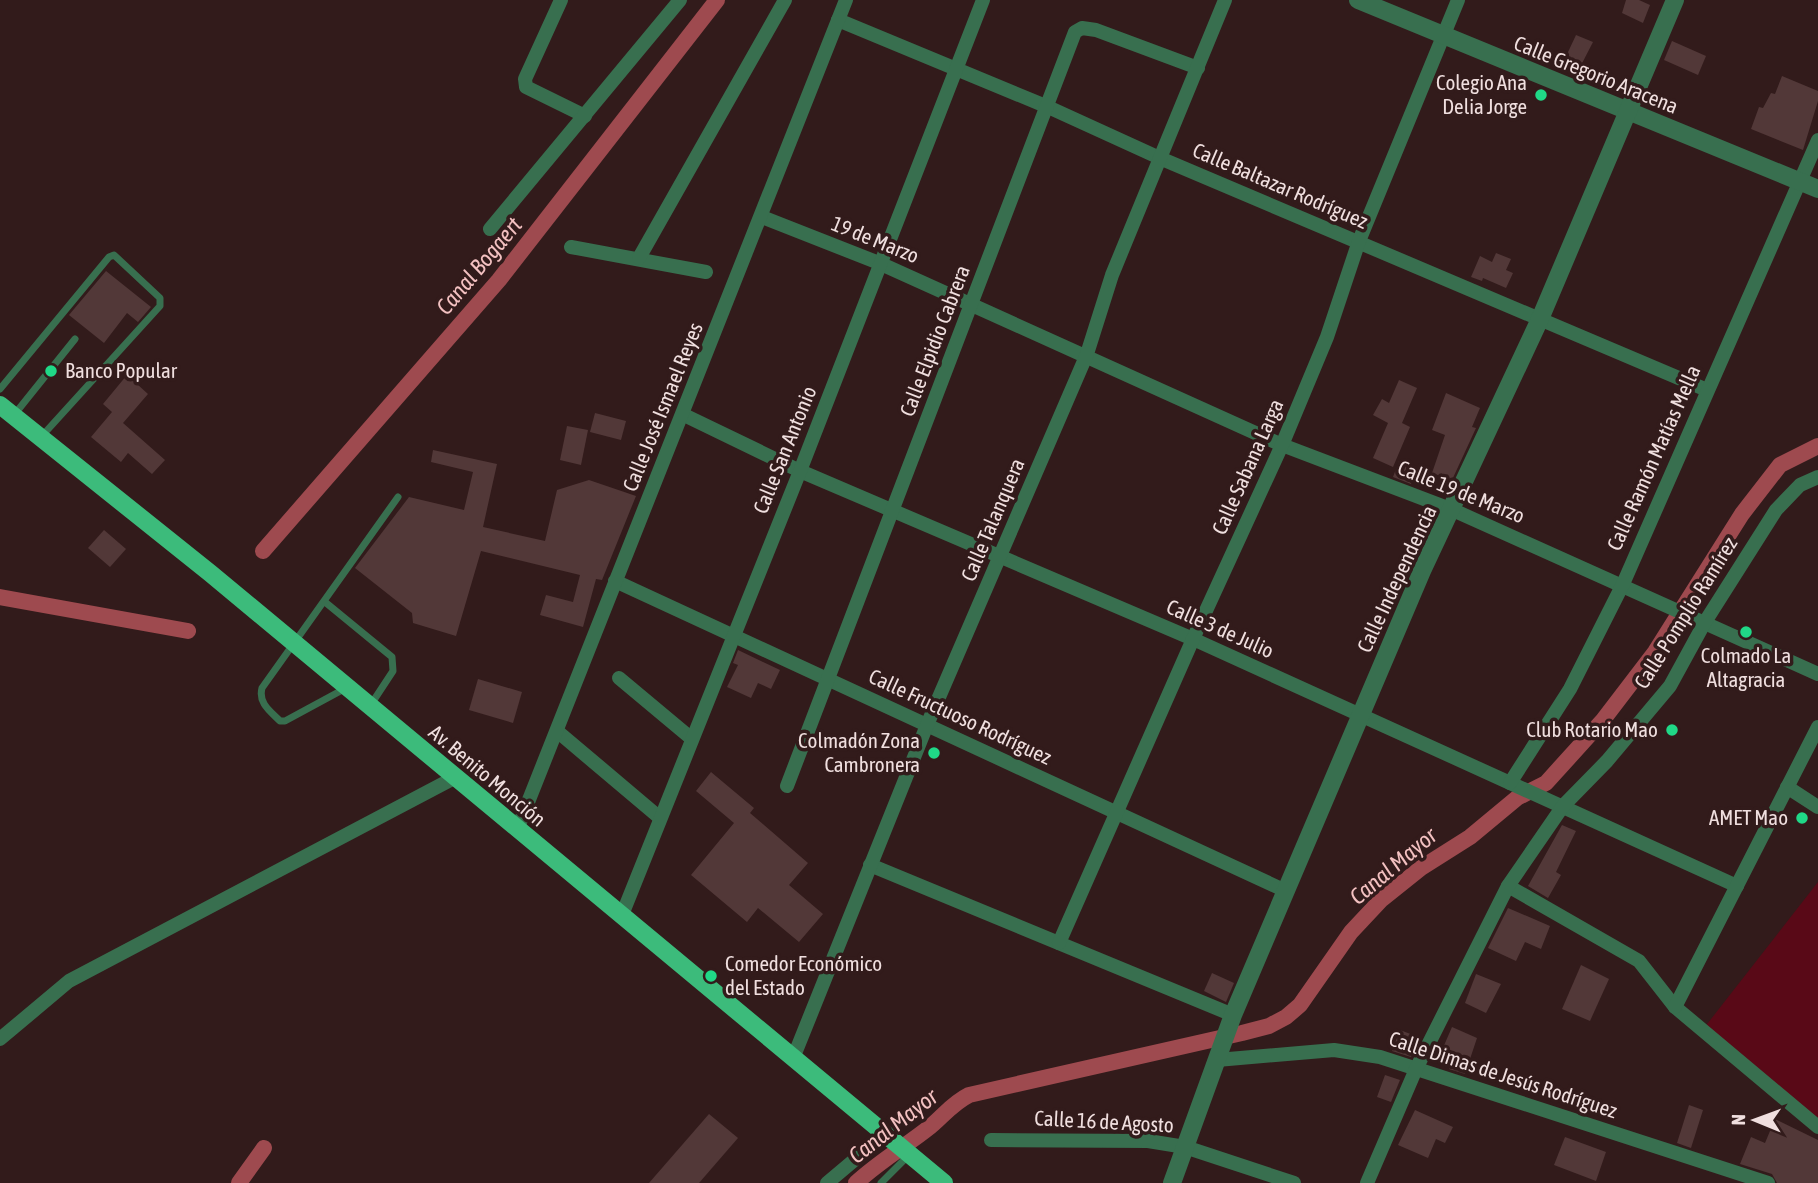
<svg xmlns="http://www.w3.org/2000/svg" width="1818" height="1183" font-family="'Asap Condensed',sans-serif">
<rect width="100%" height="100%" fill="#321b1b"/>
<!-- green -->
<polygon fill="#590917" points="1818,882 1818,1121 1704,1028"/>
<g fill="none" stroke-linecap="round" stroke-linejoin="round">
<!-- canal -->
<g stroke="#9e4a4f" stroke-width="16">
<polyline points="263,551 499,280 717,0"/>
<polyline points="0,597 188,631"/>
<polyline points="239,1183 264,1148"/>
<path d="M 856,1183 C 880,1161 906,1146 931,1126 C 945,1114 953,1103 969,1095 L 1242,1033 L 1269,1026 L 1286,1017 L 1300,1005 L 1351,932 L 1381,900 L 1421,868 L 1470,837 L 1517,798 L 1546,783 L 1603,720 L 1655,652 L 1742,514 L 1780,465 L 1818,446"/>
</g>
</g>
<!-- building -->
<g fill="#523838">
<polygon points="1626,0 1639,0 1650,5 1643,23 1622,13"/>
<polygon points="1576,35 1593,42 1576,75 1561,67"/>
<polygon points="1672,41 1706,56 1698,75 1664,60"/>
<polygon points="1782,76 1818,91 1818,101 1803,150 1751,129 1759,107 1763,108 1771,93 1775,94"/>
<polygon points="1496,253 1511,259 1506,270 1513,273 1506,288 1483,278 1482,281 1471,277 1480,256 1492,262"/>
<polygon points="106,271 151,307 138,322 127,313 104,343 69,315"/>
<polygon points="127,375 148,394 123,423 165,460 152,474 128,453 121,462 91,437 112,412 103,404"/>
<polygon points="1399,380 1417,388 1402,423 1410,427 1393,467 1373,458 1388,423 1373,415 1382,399 1389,403"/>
<polygon points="1446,393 1480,408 1472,427 1476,428 1452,480 1432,473 1445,435 1432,430"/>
<polygon points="595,413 626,421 621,440 590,432"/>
<polygon points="567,426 588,430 581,465 560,460"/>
<polygon points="433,450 497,464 483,527 545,541 557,490 589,480 636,496 602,580 596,579 583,627 540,615 546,595 573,602 580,575 481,551 456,636 413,623 412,613 355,568 409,497 464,510 473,472 431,462"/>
<polygon points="1399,461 1417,468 1411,484 1393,477"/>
<polygon points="104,530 126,549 110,567 88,548"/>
<polygon points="738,650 780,670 771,689 758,683 751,698 727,687 738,665 733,663"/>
<polygon points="478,679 522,692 513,723 469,710"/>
<polygon points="711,772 754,808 750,813 808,863 789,885 823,914 799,942 758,908 747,922 691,875 734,823 696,791"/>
<polygon points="1562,825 1576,831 1556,872 1561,875 1548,898 1528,886"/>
<polygon points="1508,908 1550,926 1541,949 1525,942 1516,961 1488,948"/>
<polygon points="1581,965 1609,979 1590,1021 1562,1009"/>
<polygon points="1212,973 1234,983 1226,1002 1204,991"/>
<polygon points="1476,974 1501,984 1486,1013 1465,1003"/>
<polygon points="1452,1027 1477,1038 1465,1074 1449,1069 1451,1062 1439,1057"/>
<polygon points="1400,1030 1421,1038 1411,1057 1392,1051"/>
<polygon points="1385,1075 1400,1080 1391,1102 1377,1097"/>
<polygon points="1689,1105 1703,1110 1691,1148 1677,1143"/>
<polygon points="1415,1110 1453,1127 1445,1143 1436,1139 1428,1158 1398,1145"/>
<polygon points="709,1114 738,1138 699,1183 649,1183"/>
<polygon points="1775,1119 1818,1140 1818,1183 1777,1183 1772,1174 1740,1164 1751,1137 1765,1143"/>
<polygon points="1565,1137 1606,1152 1596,1181 1554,1165"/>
</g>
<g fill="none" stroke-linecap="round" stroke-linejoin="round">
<!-- service -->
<g stroke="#386f4f" stroke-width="7">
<polyline points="0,389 109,257 114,255 160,298 160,306 41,437"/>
<polyline points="14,415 75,339"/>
<polyline points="325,602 392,657 393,671 370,706"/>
<path d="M 346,688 L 285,721 L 280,721 C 270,711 258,703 262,688 L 398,497"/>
<polyline points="881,1183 909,1155"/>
</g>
<!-- minor -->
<g stroke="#386f4f" stroke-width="14">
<polyline points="561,0 525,79 526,87 585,116"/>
<polyline points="838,20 1048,107 1162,159 1707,390"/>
<polyline points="762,217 879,263 1282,445 1453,510 1818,674"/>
<polyline points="490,229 680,0"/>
<polyline points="571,247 706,272"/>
<polyline points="639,258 785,0"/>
<polyline points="684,415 800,471 1193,639 1737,886"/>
<polyline points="615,581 1286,891"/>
<polyline points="619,678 692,739"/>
<polyline points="557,731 660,818"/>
<polyline points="1510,783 1570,689 1623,584 1818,140"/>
<polyline points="787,786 1075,32 1082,28 1096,30 1198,68"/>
<polyline points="1787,787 1818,807"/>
<polyline points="517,830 846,0"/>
<polyline points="870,865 1233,1015"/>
<polyline points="1508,886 1639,961 1675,1007 1818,1127"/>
<polyline points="622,915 800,471 983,0"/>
<polyline points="1059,943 1193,639 1282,445 1327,337 1359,241 1458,0"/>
<polyline points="1675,1007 1818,727"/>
<polyline points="0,1039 69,981 454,778"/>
<polyline points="794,1056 927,725 1087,354 1112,275 1225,0"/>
<polyline points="1217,1060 1334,1050 1380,1057 1768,1183"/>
<polyline points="991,1140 1148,1141 1185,1147 1294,1183"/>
<polyline points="827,1183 884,1135"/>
<polyline points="1367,1183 1416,1069 1508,886 1563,806 1607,761 1670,686 1705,622 1776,510 1800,485 1818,477"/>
</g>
<!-- tertiary -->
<g stroke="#386f4f" stroke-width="18">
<polyline points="1358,0 1818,189"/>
<polyline points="1172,1183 1233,1015 1422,571 1540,319 1675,0"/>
</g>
<!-- primary -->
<polyline stroke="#3cbb7b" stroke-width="18" points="0,405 210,573 944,1183"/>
</g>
<!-- markers -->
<g fill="#20d887" stroke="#321b1b" stroke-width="2.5">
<circle cx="1541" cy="95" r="7"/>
<circle cx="51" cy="371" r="7"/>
<circle cx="1746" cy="632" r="7"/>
<circle cx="1672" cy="730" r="7"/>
<circle cx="934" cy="753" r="7"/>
<circle cx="1802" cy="818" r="7"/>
<circle cx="711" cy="976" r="7"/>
</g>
<g text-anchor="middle" stroke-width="7" stroke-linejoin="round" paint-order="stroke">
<!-- street labels -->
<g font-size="21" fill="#f0dfdf" stroke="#321b1b">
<text transform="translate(1596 75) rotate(22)" y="7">Calle Gregorio Aracena</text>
<text transform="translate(1280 186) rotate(23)" y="7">Calle Baltazar Rodríguez</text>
<text transform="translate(875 240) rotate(22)" y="7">19 de Marzo</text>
<text transform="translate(935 341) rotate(-69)" y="7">Calle Elpidio Cabrera</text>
<text transform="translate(663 407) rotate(-68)" y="7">Calle José Ismael Reyes</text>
<text transform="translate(785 450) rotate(-68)" y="7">Calle San Antonio</text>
<text transform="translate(1654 458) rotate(-66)" y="7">Calle Ramón Matías Mella</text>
<text transform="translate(1248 467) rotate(-66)" y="7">Calle Sabana Larga</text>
<text transform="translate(1461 492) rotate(22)" y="7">Calle 19 de Marzo</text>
<text transform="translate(993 520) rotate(-67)" y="7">Calle Talanquera</text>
<text transform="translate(1397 579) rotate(-65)" y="7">Calle Independencia</text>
<text transform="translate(1686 613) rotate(-58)" y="7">Calle Pomplio Ramírez</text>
<text transform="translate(1220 629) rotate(24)" y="7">Calle 3 de Julio</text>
<text transform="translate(960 717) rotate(25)" y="7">Calle Fructuoso Rodríguez</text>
<text transform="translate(487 776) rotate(40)" y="7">Av. Benito Monción</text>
<text transform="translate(1503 1075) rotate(18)" y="7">Calle Dimas de Jesús Rodríguez</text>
<text transform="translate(1104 1122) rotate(3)" y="7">Calle 16 de Agosto</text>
</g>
<!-- poi labels -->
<g font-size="21" fill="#f0dfdf" stroke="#321b1b" text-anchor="end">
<text x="1527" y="90">Colegio Ana<tspan x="1527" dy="24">Delia Jorge</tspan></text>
<text x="65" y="378" text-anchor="start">Banco Popular</text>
<text x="1746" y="663" text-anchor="middle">Colmado La<tspan x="1746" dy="24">Altagracia</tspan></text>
<text x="1658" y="737">Club Rotario Mao</text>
<text x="920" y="748">Colmadón Zona<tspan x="920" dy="24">Cambronera</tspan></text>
<text x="1788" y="825">AMET Mao</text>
<text x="725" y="971" text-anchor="start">Comedor Económico<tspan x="725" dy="24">del Estado</tspan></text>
</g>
<!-- water labels -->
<g font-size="23" font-style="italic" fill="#f3c1c1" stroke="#321b1b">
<text transform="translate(479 266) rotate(-50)" y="8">Canal Bogaert</text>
<text transform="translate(1393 866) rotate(-40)" y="8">Canal Mayor</text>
<text transform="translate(893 1126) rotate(-38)" y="8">Canal Mayor</text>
</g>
</g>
<!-- north arrow -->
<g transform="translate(1755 1120) rotate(271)" stroke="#321b1b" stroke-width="5" paint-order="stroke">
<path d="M0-5L12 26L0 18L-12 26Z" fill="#f0dfdf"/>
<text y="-10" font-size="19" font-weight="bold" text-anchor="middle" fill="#f0dfdf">N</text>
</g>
</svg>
